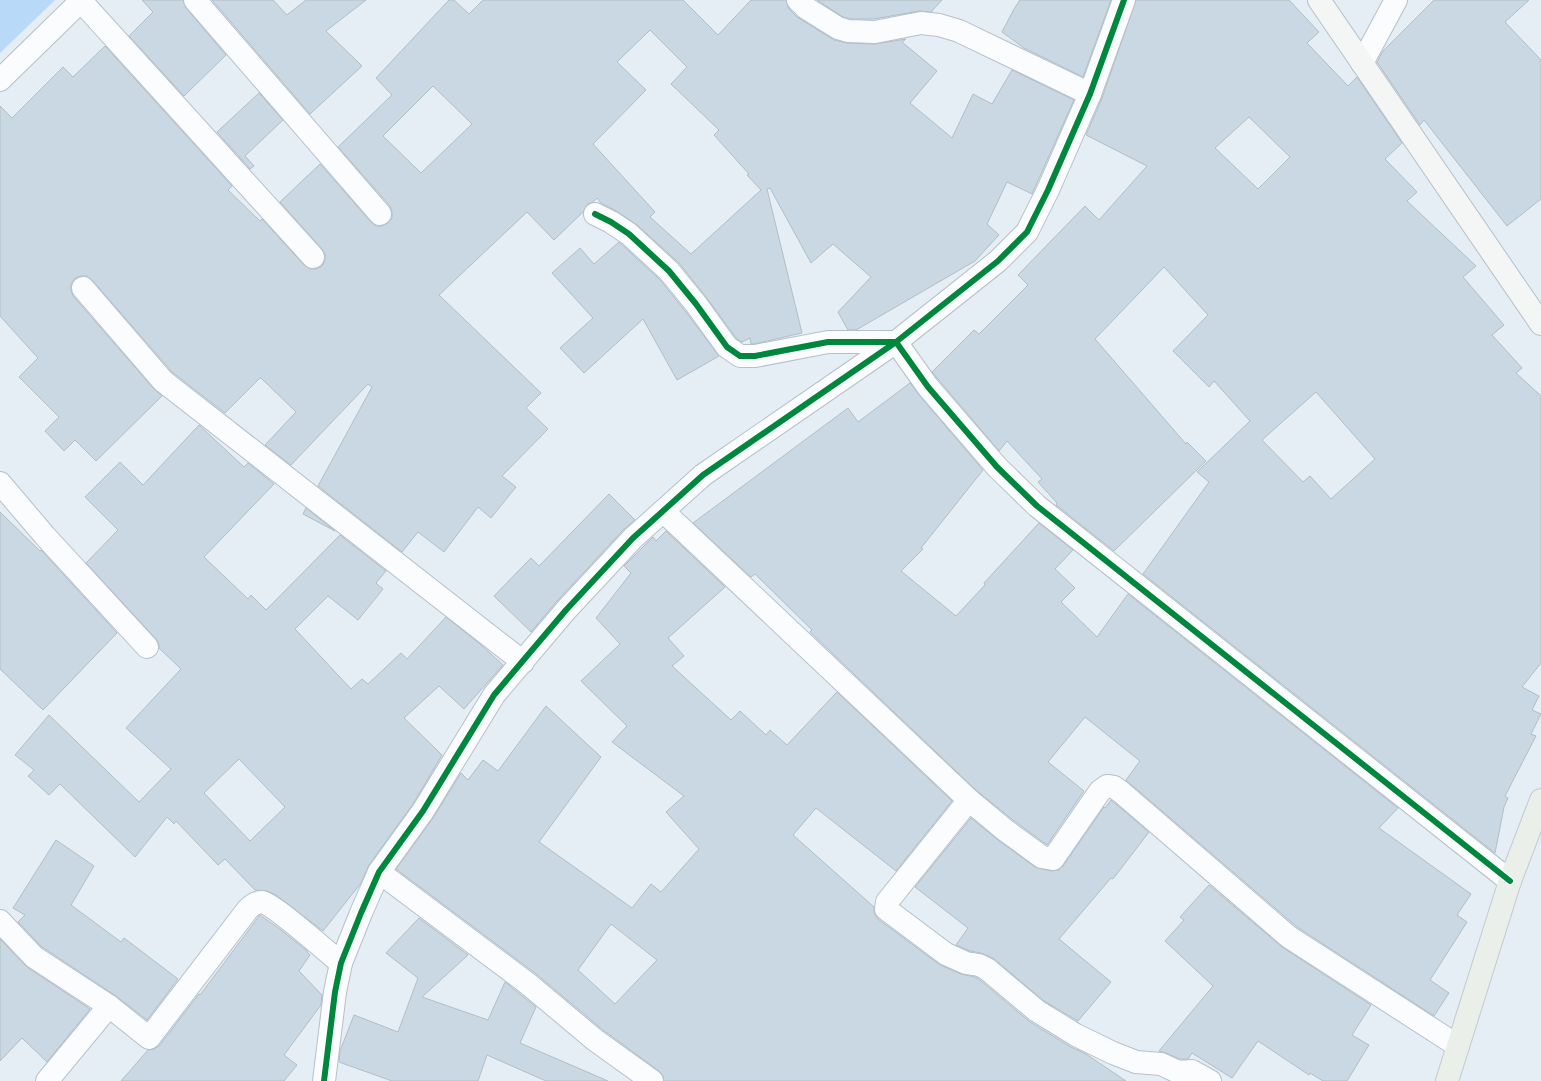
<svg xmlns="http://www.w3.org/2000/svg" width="1541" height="1081" font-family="Barlow,sans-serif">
<rect width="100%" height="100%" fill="#e5edf5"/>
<!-- water -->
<polygon fill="#b9d9f8" points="0,0 55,0 0,53"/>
<!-- building -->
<g fill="#c9d8e2" stroke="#b1bec6" fill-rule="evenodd">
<polygon points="142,0 183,0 186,8 226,55 184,96 129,36 153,12"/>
<polygon points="212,0 273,0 287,15 306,0 366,0 326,31 362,66 310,114"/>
<path d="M 449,0 L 454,0 L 469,14 L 483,0 L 683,0 L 718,35 L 751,0 L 786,0 L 789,9 L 797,17 L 834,40 L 847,43 L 875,44 L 906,39 L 902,42 L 937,71 L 910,103 L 952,138 L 973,94 L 992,104 L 1012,70 L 1074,100 L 1032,194 L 1007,182 L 987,224 L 999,235 L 975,261 L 856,330 L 848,330 L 838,312 L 871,277 L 833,244 L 811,263 L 770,188 L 767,189 L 802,333 L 754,344 L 751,344 L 750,338 L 742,342 L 736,338 L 706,297 L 679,263 L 637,225 L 618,212 L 601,203 L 597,198 L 593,202 L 588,204 L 583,212 L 554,240 L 527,212 L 439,295 L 541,393 L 526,408 L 548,429 L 502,476 L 516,487 L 491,518 L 478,507 L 444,552 L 418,532 L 402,552 L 318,486 L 372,387 L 368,384 L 291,465 L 265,445 L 296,412 L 261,378 L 260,378 L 225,413 L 172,372 L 92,280 L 87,276 L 80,276 L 75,278 L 71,284 L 71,290 L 73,296 L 154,389 L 162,396 L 96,461 L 75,440 L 64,451 L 45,431 L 59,417 L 19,377 L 38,358 L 0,316 L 0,106 L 12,118 L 63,67 L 73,77 L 105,46 L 232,186 L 228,190 L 260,221 L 262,219 L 304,265 L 310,269 L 316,269 L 322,266 L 325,260 L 325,254 L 322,249 L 280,202 L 320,164 L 371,222 L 376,226 L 382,226 L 388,223 L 392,218 L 392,212 L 390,206 L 338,147 L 392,95 L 376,78 ZM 650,30 L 687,67 L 671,84 L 719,130 L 714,135 L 749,174 L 747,175 L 761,190 L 691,254 L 650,217 L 655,212 L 593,144 L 646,90 L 617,62 ZM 433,86 L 472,124 L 421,173 L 383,136 Z"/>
<polygon points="817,0 942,0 931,12 919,11 874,19 850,19 843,17"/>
<polygon points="1020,0 1111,0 1083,77 1024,48 1002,32 1014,9"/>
<path d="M 1136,0 L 1289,0 L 1319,32 L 1307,43 L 1348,86 L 1357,77 L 1402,143 L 1385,159 L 1417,192 L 1407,201 L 1476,266 L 1463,277 L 1504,325 L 1492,335 L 1522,368 L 1516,373 L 1541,396 L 1541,663 L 1522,687 L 1539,696 L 1532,710 L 1541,714 L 1531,734 L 1536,736 L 1505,796 L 1508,798 L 1504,807 L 1495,853 L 1143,574 L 1209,482 L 1197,472 L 1250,421 L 1214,381 L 1209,387 L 1173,351 L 1208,315 L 1164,267 L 1095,339 L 1186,444 L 1187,442 L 1206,461 L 1114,551 L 1056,505 L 1057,503 L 1038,482 L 1042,479 L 1007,441 L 999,451 L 932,372 L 974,330 L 979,334 L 1028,285 L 1018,275 L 1085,206 L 1099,220 L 1147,166 L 1086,135 L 1102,98 ZM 1249,117 L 1290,157 L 1258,189 L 1215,148 ZM 1316,392 L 1375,459 L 1331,499 L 1310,476 L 1303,482 L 1262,440 Z"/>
<polygon points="1434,0 1529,0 1505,22 1541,60 1541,199 1507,226 1424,120 1420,125 1377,62 1383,51"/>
<polygon points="259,93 283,120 245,156 254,166 250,169 217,132"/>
<polygon points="619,242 660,280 686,312 719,356 677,380 643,319 584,373 560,348 593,318 552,273 580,248 594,264"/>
<polygon points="910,383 919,395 983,470 921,548 923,549 901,571 956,616 985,585 984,583 1039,523 1073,550 1055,569 1075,588 1061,602 1097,637 1128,594 1398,808 1379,828 1471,894 1457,915 1467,922 1430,980 1449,993 1434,1016 1297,927 1126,780 1140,761 1085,717 1048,762 1084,791 1047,845 1013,820 977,791 810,632 812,630 755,574 751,577 693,523 848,408 858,422"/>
<path d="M 199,425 L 244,467 L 248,463 L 274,484 L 204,557 L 248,599 L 251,595 L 266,610 L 340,535 L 386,571 L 376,583 L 383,589 L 358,620 L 328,596 L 295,629 L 351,689 L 362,679 L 368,684 L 401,653 L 407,659 L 446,617 L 480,644 L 503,665 L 464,709 L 439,686 L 404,718 L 442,755 L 413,804 L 369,865 L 361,883 L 323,931 L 276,895 L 267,891 L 255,890 L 225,859 L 218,865 L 176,821 L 174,824 L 167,817 L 135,857 L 60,784 L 49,795 L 28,776 L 34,770 L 15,755 L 49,715 L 139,802 L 171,769 L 126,728 L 181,669 L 159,648 L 159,644 L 156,639 L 86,563 L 118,530 L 85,497 L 120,462 L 143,485 ZM 239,759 L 285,807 L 250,841 L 204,793 Z"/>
<polygon points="609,494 635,520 624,529 557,601 531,632 494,596 531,558 539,566"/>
<polygon points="306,508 335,531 303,514"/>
<polygon points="0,512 40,551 41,550 117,633 43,710 0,669"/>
<path d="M 666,531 L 725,587 L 668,638 L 684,656 L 672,666 L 731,720 L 740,711 L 766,735 L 770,730 L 787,745 L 837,692 L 952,801 L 896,871 L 816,808 L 793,835 L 874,907 L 874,913 L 878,919 L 940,965 L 961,974 L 975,977 L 980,980 L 1030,1022 L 1069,1046 L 1086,1054 L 1126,1081 L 664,1081 L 663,1076 L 659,1071 L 603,1030 L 535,973 L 396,869 L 433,818 L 461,773 L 468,780 L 483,760 L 498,771 L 546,706 L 601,757 L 539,842 L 632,908 L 651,884 L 661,892 L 699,849 L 666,812 L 684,796 L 612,742 L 627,726 L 581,681 L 620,644 L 596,618 L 631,573 L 624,566 L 653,537 L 656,541 ZM 611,924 L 657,960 L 615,1004 L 578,970 Z"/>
<polygon points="1111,800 1149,832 1113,879 1111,878 1059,939 1111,982 1078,1021 1044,1001 993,958 981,953 970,951 956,945 968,928 915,887 971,818 998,840 1035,867 1051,871 1058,870 1063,866 1104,807 1105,808"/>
<polygon points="56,840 94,866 71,905 121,942 124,938 178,979 147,1020 116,996 42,947 18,922 25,915 13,908"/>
<polygon points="1209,885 1282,947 1371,1005 1352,1035 1369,1045 1347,1081 1323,1081 1310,1073 1309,1075 1258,1041 1232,1078 1192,1053 1188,1059 1180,1059 1166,1053 1159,1051 1213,986 1165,941 1184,920 1180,917"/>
<polygon points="260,915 281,930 307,951 307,952 310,955 299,971 322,995 321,1005 284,1055 297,1065 284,1081 121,1081 148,1050 154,1049 159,1046 199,994 200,995"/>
<polygon points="419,918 468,955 422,997 488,1020 505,982 536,1007 520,1043 608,1081 546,1081 487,1055 478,1081 392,1081 339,1062 340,1051 354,1015 398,1032 418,978 386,953"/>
<polygon points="0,939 27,967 90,1009 47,1062 22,1038 0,1061"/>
</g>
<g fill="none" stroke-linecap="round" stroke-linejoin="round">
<!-- minor casing -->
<g stroke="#b6c0ca" stroke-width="24">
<g id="minor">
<polyline points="195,0 380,214"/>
<polyline points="798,0 806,8 838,28 848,31 875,32 921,23 939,25 959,31 1090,94"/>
<polyline points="81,1 313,257"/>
<polyline points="1362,63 1396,0"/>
<polyline points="0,80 82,0"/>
<polyline points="595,214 611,222 629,234 669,271 696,304 727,347 740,356 755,356 828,342 896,342 928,387 997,467 1037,506 1510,881"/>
<polyline points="83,288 163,381 523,662"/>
<polyline points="0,483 45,536 147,647"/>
<polyline points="663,511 969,800 1005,830 1042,857 1053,859 1100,791 1107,786 1114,787 1121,792 1289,937 1458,1046"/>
<polyline points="969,800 887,902 886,909 946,954 966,963 979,965 987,969 1037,1011 1076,1035 1113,1053 1136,1062 1161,1064 1178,1072 1192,1071 1210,1081"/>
<polyline points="379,872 527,983 595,1040 652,1081"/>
<path d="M 0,921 L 34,957 L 109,1006 L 149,1038 L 248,909 C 252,905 256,902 262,902 C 275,905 327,952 341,963"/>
<polyline points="47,1081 109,1006"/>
<polyline points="324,1081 335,992 341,963 361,913 379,872 423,811 494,695 566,610 633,538 703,475 896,342 998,261 1027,232 1048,190 1090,94 1124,0"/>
</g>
</g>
<!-- secondary casing -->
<g stroke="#b6c0ca" stroke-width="24">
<polyline id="secondary" points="1319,0 1541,324"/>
</g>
<!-- primary casing -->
<g stroke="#c3cacf" stroke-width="24">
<polyline id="primary" points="1447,1081 1510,881 1541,800"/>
</g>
<!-- minor -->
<use href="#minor" stroke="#fbfcfe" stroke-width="22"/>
<!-- secondary -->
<use href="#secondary" stroke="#f3f6f4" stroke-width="22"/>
<!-- primary -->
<use href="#primary" stroke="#ebefea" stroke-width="22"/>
<!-- cycleway casing -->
<g stroke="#fff" stroke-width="8">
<g id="cycleway">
<polyline points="595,214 611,222 629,234 669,271 696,304 727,347 740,356 755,356 828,342 896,342 928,387 997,467 1037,506 1510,881"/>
<polyline points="324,1081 335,992 341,963 361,913 379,872 423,811 494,695 566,610 633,538 703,475 896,342 998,261 1027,232 1048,190 1090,94 1124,0"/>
</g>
</g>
<!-- cycleway -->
<use href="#cycleway" stroke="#00873e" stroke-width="6"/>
</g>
</svg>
